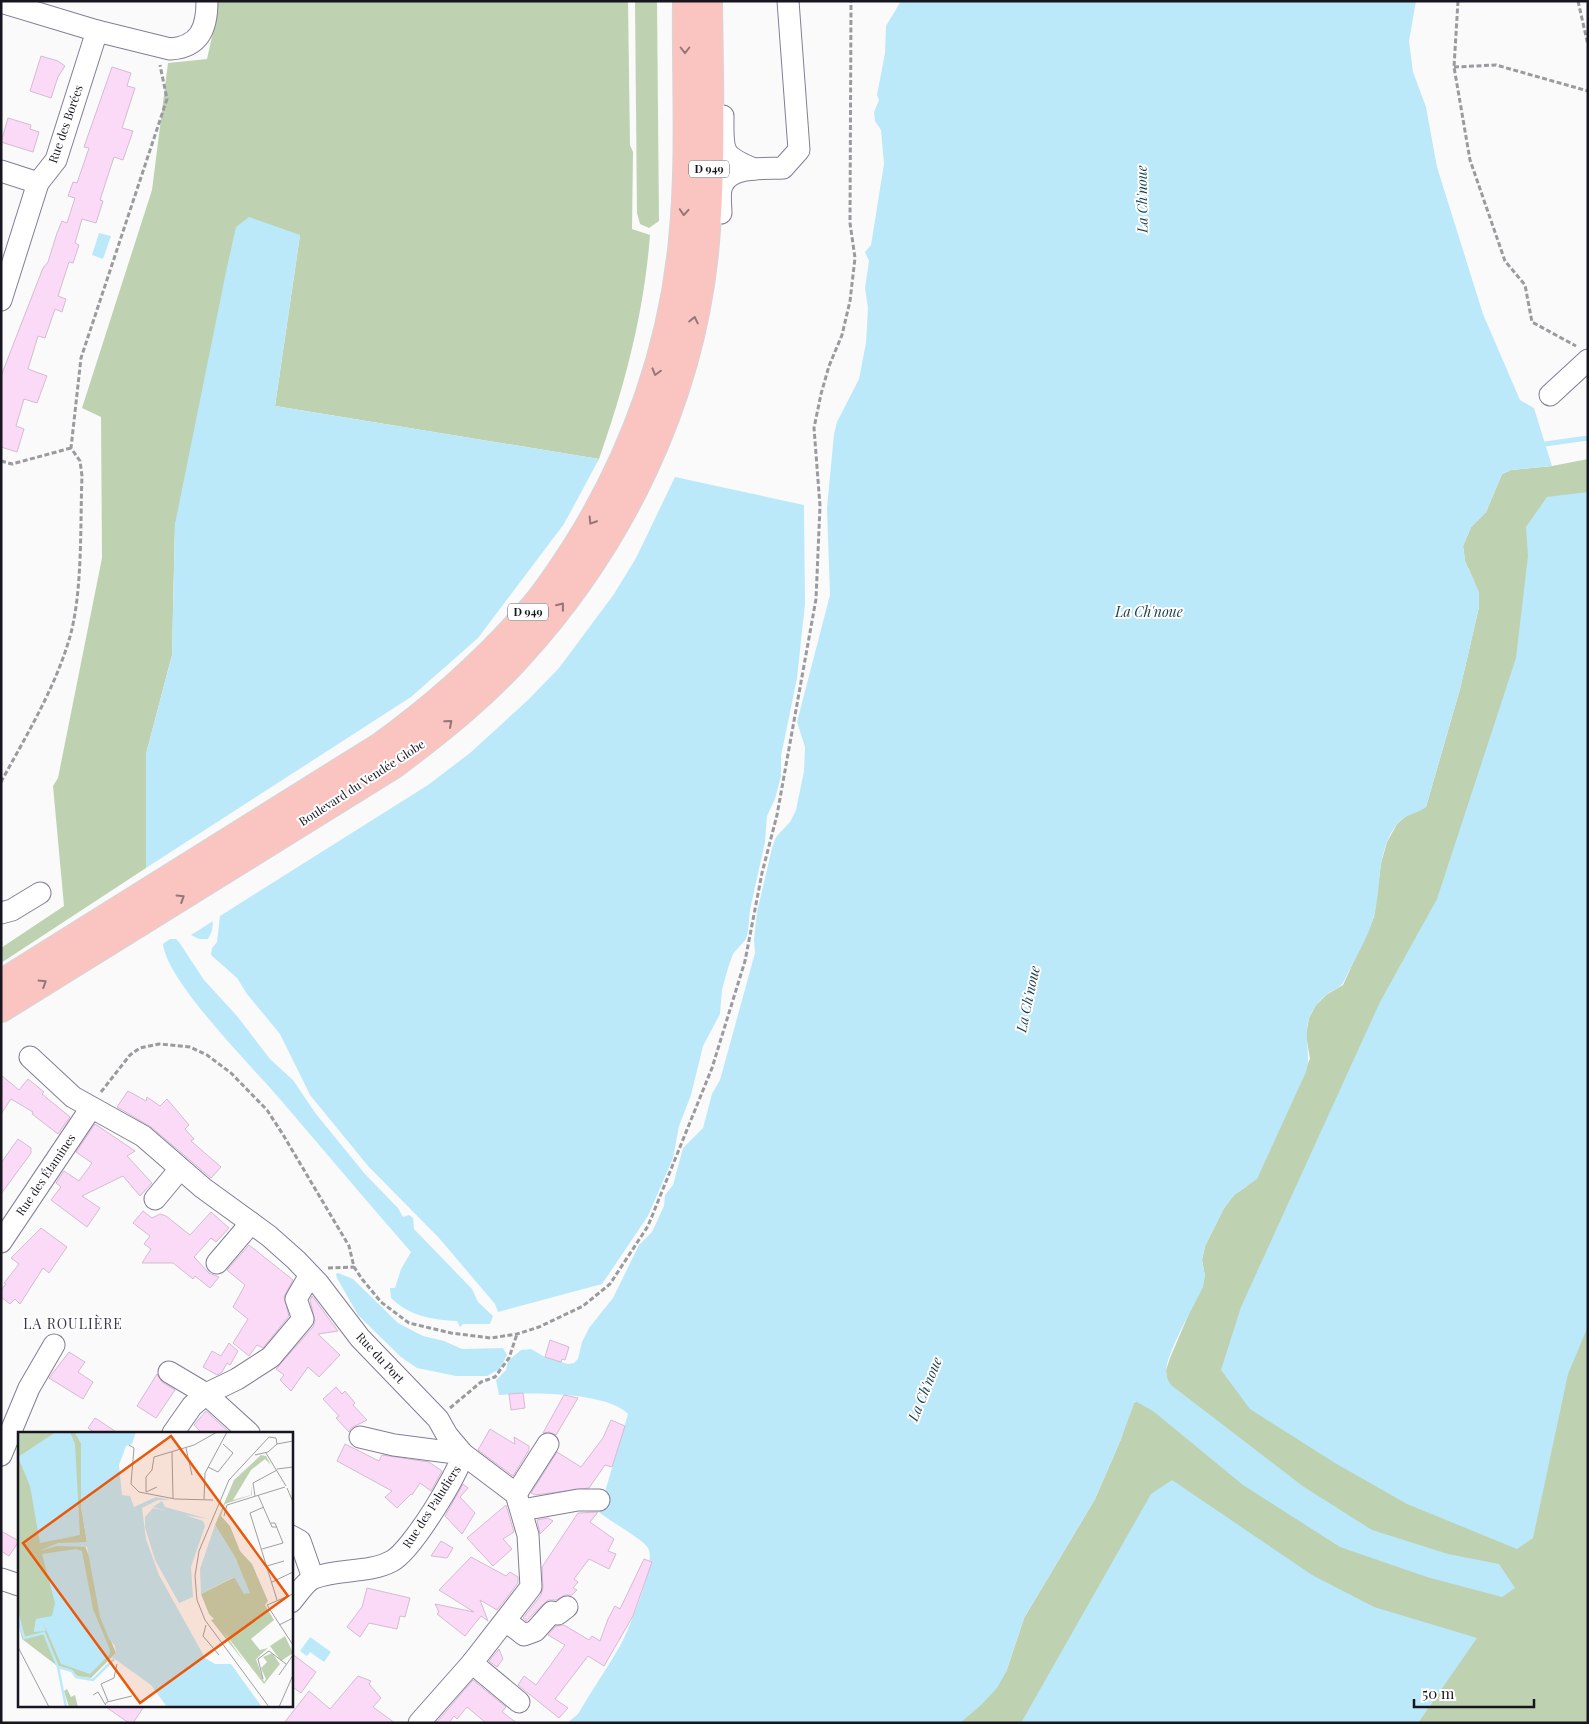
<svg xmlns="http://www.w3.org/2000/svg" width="1589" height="1724" font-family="'Playfair Display',serif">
<rect width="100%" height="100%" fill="#fafafa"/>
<!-- green -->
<g fill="#bed2b1">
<path d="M 217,1 L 628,1 L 630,145 L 633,152 L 632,229 L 650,235 C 644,313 625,385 599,459 L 275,406 L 300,235 L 175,524 L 172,655 L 146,754 L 146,868 L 1,963 L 1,948 L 64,906 L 53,786 L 58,778 L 102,558 L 101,417 L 82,408 L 152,190 L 168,63 L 207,59 L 216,19 Z"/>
<polygon points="635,1 657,1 659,221 649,228 640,224 637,213"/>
<polygon points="1588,459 1588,1723 960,1723 1006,1672 1024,1618 1095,1499 1121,1439 1132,1404 1167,1381 1166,1370 1170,1358 1205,1276 1202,1260 1205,1246 1224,1208 1234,1195 1247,1186 1310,1059 1306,1035 1309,1018 1316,1005 1326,995 1343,985 1374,917 1381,863 1387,842 1397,824 1406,816 1426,807 1460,689 1479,607 1474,581 1465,561 1463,546 1471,527 1486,512 1502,474 1511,470 1552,466"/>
</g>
<!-- water -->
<g fill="#bce9f9">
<path d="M 901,1 L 1416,1 L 1409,41 L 1413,72 L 1426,107 L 1437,167 L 1483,314 L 1520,400 L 1534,408 L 1552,466 L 1511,470 L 1502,474 L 1486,512 L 1471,527 L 1463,546 L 1465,561 L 1479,592 L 1479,607 L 1460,689 L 1426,807 C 1417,814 1405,814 1397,824 C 1376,851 1382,885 1374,916 C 1369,936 1353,962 1344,981 C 1340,989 1332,990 1326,995 C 1319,1000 1314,1008 1310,1016 C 1302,1034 1312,1053 1306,1072 L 1257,1179 L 1234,1195 L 1224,1208 L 1205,1246 L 1202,1260 L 1205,1276 L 1203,1287 C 1194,1306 1167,1352 1166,1371 C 1166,1376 1168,1381 1171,1385 L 1304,1487 L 1372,1530 L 1448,1554 L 1499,1564 L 1515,1588 L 1502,1597 L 1427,1577 L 1340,1547 L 1243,1485 L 1153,1411 L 1135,1401 L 1121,1439 L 1095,1499 L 1024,1618 L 1006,1672 L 997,1688 L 981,1705 L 960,1723 L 567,1723 L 578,1714 C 591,1691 607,1669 620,1646 C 629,1629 657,1563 648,1548 C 643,1539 609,1521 599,1512 L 628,1414 C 607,1392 529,1392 499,1395 L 496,1380 L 506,1370 L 508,1361 L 521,1350 L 531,1349 L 545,1357 L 568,1364 L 574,1363 L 578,1359 L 582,1342 L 589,1328 L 613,1298 L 639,1245 L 652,1232 L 664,1206 L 665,1195 L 673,1185 L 683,1148 L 703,1128 L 712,1094 L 720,1080 L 755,953 L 754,939 L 757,912 L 772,848 L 776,837 L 790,822 L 796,810 L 804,771 L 805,747 L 797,722 L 830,595 L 827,508 L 834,434 L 837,422 L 859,379 L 866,343 L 868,308 L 865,288 L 869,261 L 865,252 L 871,245 L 884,164 L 881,130 L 875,121 L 874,112 L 879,100 L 877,95 L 885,53 L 886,26 Z"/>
<polygon points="249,217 300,235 275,406 599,459 564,524 478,638 411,697 146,868 146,754 172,655 175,524 226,272 236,227"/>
<polygon points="99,233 111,236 103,259 92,255"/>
<polygon points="675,477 804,505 805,604 797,678 781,756 781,776 775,799 767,816 765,842 750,910 748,931 746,939 733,954 728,968 722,990 720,1014 703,1046 691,1095 679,1126 673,1158 648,1216 602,1284 498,1312 495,1304 439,1238 368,1166 310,1095 280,1034 247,994 237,978 211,955 212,948 217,942 220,916 428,785 470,753 528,700 559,668 614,594 636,558"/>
<polygon points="1588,492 1588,1326 1568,1374 1533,1538 1517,1549 1407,1504 1335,1463 1250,1409 1221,1370 1241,1307 1380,1002 1437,899 1516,658 1528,556 1526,527 1547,497"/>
<polygon points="213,921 212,931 208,939 199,939 191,935"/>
<path d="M 170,939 L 176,939 L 179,942 L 204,980 L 237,1016 L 270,1059 L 293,1080 L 316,1114 L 365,1174 L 398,1208 L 403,1217 L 409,1215 L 413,1218 L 414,1229 L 472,1289 L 478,1302 L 493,1316 L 490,1324 L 463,1324 L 460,1327 L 457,1321 C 433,1320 409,1316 391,1298 L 390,1288 L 395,1288 L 401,1269 L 411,1252 C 368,1203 327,1154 285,1105 C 257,1071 167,983 163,944 Z"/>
<polygon points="338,1273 353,1279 398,1323 423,1336 444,1341 462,1349 503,1348 507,1355 500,1369 487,1376 456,1376 417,1368 401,1357 358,1315 337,1278 336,1274"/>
<polygon points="1172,1480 1312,1575 1374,1607 1477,1638 1418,1723 1021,1723 1151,1494"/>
<polygon points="310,1637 331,1652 324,1662 310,1652 307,1656 300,1651"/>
</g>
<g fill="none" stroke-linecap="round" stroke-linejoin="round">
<!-- stream -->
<polyline stroke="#bce9f9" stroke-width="5" points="1545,444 1588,438"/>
</g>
<!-- building -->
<g fill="#fbdaf7" stroke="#d4bcd1">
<polygon points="41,56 58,61 65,66 58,77 51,98 30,91"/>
<polygon points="112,67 131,73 127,86 135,88 122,128 133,131 123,160 114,157 100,200 103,201 96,223 82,219 75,243 79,245 73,263 69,262 58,296 66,299 62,312 55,309 45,338 38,336 28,369 47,376 37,403 24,399 16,426 24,429 17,452 1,447 1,376 43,268 48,262 57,233 62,221 67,223 75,198 68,196 73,182 77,183 89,148 84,147"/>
<polygon points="8,118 31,125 30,129 39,132 33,152 1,142"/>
<polygon points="1,1075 19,1090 28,1079 44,1092 42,1094 70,1117 58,1134 32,1114 33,1112 11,1099 1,1114"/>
<polygon points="128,1091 146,1101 147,1097 160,1106 167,1099 189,1125 185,1129 194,1139 191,1141 221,1167 211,1178 151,1127 117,1107"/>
<polygon points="95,1124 135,1151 127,1156 152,1183 140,1196 123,1176 82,1196 100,1208 87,1227 51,1200 61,1187 56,1183 64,1171 79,1181 92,1163 76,1152"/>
<polygon points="18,1139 31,1148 31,1153 1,1194 1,1163"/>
<polygon points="143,1211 152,1218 160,1214 166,1216 190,1235 211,1212 229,1228 216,1242 211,1238 194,1257 209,1273 219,1277 210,1288 195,1276 193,1279 173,1263 142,1263 151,1249 144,1244 150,1236 133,1223"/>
<polygon points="41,1228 67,1247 49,1273 43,1268 20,1304 15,1299 10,1304 1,1297 1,1290 6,1284 4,1283 19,1264 11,1258"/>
<polygon points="249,1245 293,1280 284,1297 289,1316 263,1348 257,1345 249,1356 233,1343 248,1319 233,1307 245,1285 227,1270"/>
<polygon points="312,1296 338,1331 318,1334 340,1355 319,1377 308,1367 291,1391 280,1380 284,1375 276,1369 313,1327 315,1321 310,1300"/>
<polygon points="550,1340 569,1347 565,1360 562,1359 561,1362 545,1357"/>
<polygon points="229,1343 238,1351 230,1365 227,1363 222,1372 217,1375 203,1367 212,1351 221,1356"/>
<polygon points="69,1352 85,1362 78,1372 93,1382 83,1399 49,1378"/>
<polygon points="157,1374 162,1382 175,1390 156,1418 137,1406"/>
<polygon points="336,1387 342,1394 345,1391 355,1403 353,1405 367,1420 351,1428 349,1432 336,1418 339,1416 323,1399"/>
<polygon points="523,1393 525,1408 511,1410 509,1394"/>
<polygon points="564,1395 578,1398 556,1435 549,1432 543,1433"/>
<polygon points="206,1411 230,1433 202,1433 194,1425"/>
<polygon points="95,1418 118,1433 95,1433 88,1428"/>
<polygon points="611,1420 625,1426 612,1467 605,1465 589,1488 535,1495 531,1493 557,1452 581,1467 603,1438"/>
<polygon points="490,1429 513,1443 515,1444 514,1437 529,1446 529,1450 513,1476 478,1450"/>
<polygon points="345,1444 379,1461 382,1455 429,1462 442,1471 431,1491 420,1483 412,1495 411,1494 397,1508 385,1497 392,1491 337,1461"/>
<polygon points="463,1484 468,1488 460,1497 475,1513 462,1534 445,1516"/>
<polygon points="506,1505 514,1532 503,1539 512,1549 493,1566 467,1538"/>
<polygon points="598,1512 590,1522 614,1539 608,1551 616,1554 609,1569 589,1559 574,1579 578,1582 573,1588 577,1590 572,1595 565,1595 556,1600 548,1600 526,1621 523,1618 541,1595 543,1587 542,1567 578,1513"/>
<polygon points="548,1518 553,1521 540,1534 537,1520"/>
<polygon points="1,1531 19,1541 9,1556 1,1551"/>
<polygon points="441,1541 453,1548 447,1558 431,1556"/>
<polygon points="471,1557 506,1576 510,1572 518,1577 518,1583 497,1610 480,1600 488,1621 481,1616 465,1636 437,1614 439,1612 435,1604 474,1612 439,1590"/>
<polygon points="644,1559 652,1562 633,1616 604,1666 588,1656 555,1699 568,1708 559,1718 518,1685 524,1676 536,1685 565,1645 548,1635 556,1626 564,1625 589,1640 592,1636 600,1641 608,1619 615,1606 620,1609"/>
<polygon points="367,1588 410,1598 405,1617 400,1616 397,1629 369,1623 360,1637 347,1627 362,1607"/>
<polygon points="499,1649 503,1659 497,1667 489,1661"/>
<polygon points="291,1653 316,1672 301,1693 291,1686"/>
<polygon points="358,1676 371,1681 369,1684 381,1698 373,1707 395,1723 284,1723 309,1691 330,1709"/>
<polygon points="473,1680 506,1707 502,1712 517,1723 486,1723 467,1707 457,1719 454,1716 449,1723 436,1723"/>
<polygon points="103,1705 145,1705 133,1723 129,1723"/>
</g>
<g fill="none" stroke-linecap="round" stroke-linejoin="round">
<!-- minor casing -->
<g stroke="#847d97" stroke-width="23">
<g id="minor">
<path d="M 1,2 L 97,31 L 170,49 C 200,47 207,28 207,1"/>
<path d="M 723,116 C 723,151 720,155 754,169"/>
<polyline points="1,171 38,183"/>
<path d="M 721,213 C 721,206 719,193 722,186 C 730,165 766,169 783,168 L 799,150 L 788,1"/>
<polyline points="1,300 38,183 56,160 97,31"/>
<polyline points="1550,395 1588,360"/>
<polyline points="1,913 12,910 40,893"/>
<polyline points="30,1057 73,1097 143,1136 203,1188 269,1236 296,1260 318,1283 360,1338 438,1419 447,1435 463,1454 516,1494 528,1535 531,1587 472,1663 419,1723"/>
<polyline points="155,1199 180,1169"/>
<polyline points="1,1242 91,1108"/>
<polyline points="217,1263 251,1223"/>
<polyline points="169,1372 206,1394 249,1433"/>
<polyline points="173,1433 192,1406 206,1394 237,1379 271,1357 303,1319 296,1299 310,1275"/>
<polyline points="1,1455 29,1388 54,1345"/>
<polyline points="516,1494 548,1444"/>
<polyline points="522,1510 578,1500 599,1500"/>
<polyline points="291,1536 300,1541 313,1578"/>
<polyline points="1,1579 19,1585"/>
<path d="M 291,1602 C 297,1595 306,1581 314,1578 C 338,1568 368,1574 392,1561 C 412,1550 457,1476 463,1454 L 394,1445 L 360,1437"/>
<polyline points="506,1621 524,1635 535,1631 552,1612 558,1614 567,1607"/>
<polyline points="472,1663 519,1702"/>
</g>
</g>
<!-- major casing -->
<g stroke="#d5d5d7" stroke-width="28">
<g id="major">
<path d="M 1,983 L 380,746 C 437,705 488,659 534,606 C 551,586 566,562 580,540 C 636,449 672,346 682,240 C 690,161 685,80 686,1"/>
<path d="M 1,1009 L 394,765 C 438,732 482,697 519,656 C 620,546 689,404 705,254 C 713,171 710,85 709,1"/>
</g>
</g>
<!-- path -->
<g stroke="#9b9b9f" stroke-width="3" stroke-dasharray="5 2.5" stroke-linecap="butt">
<polyline points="1458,1 1454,67 1470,160 1505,261 1525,285 1532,322 1576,346"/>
<polyline points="1578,1 1588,45"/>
<polyline points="1454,67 1496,65 1588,91"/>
<polyline points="1,461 12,464 71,448"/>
<path d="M 1,782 C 26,736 54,690 69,640 C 83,594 80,525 82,476 L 80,461 L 71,448 L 81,358 L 167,99 L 160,65"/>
<polyline points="101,1092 130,1055 140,1048 159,1044 190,1047 207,1055 231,1073 267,1110 282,1133 349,1246 354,1267 362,1279 381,1302 409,1323 451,1333 491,1338 517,1334 539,1327 583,1306 610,1284 648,1226 712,1068 745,961 762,873 777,815 816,599 820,506 814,428 821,394 829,366 842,335 850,301 855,258 850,223 851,1"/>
<polyline points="328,1268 354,1267"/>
<polyline points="450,1408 481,1382 495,1377 509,1358 517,1334"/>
</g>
<!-- minor -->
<use href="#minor" stroke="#fff" stroke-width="21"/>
<!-- major -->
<use href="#major" stroke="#fac5c1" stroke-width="26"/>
</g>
<!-- one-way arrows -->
<defs><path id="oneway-chevron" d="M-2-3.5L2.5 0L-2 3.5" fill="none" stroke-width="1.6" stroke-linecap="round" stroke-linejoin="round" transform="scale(1.25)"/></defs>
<g stroke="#947678">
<use href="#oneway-chevron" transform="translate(685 50) rotate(90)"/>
<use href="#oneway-chevron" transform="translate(684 212) rotate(94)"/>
<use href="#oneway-chevron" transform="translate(694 320) rotate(-78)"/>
<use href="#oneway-chevron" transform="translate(656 372) rotate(106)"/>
<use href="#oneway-chevron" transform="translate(592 521) rotate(122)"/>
<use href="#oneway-chevron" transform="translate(561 606) rotate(-52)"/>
<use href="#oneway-chevron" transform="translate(449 723) rotate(-41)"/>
<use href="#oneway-chevron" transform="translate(181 898) rotate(-32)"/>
<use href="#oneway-chevron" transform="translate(43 983) rotate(-32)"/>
</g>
<g text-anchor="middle" stroke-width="4" stroke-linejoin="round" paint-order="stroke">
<!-- shield labels -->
<g fill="#fff" stroke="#5d5b62" stroke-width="1">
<rect x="689" y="160.5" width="40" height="17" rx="4"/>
<rect x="508" y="603.5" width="40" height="17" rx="4"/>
</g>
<g font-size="11" font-weight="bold" fill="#17151f">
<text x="709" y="173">D 949</text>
<text x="528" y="616">D 949</text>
</g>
<!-- street labels -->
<g font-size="12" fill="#17151f" stroke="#fff">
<text transform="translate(66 124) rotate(-71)" y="4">Rue des Borées</text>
<text transform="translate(362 783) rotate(-33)" y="4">Boulevard du Vendée Globe</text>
<text transform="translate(46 1175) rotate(-56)" y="4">Rue des Étamines</text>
<text transform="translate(380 1358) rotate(47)" y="4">Rue du Port</text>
<text transform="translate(432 1507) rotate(-57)" y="4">Rue des Paludiers</text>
</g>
<!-- water labels -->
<g font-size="14" font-style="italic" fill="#153c49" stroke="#fff">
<text transform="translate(1142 199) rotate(-91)" y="5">La Ch'noue</text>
<text x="1149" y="617">La Ch'noue</text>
<text transform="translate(1028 999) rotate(-78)" y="5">La Ch'noue</text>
<text transform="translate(925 1389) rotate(-68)" y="5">La Ch'noue</text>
</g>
<!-- neighbourhood labels -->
<g font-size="14" letter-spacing="1" fill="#3e384f" stroke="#fff">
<text x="73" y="1329">LA ROULIÈRE</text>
</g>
</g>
<!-- overview -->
<g transform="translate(18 1432)">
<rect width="275" height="275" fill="#fafafa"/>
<path d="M 0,0 L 57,0 L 63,11 L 63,74 L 69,110 L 67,114 L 73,129 L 83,185 L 98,221 L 73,246 L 59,244 L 54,238 L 38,233 L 4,207 L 0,188 ZM 243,23 L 248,24 L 253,33 L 247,27 L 233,38 L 215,68 L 233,63 L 234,53 L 234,63 L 207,72 L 203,84 L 212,94 L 222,119 L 234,132 L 250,169 L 247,173 L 256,188 L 233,207 L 242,218 L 250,216 L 238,227 L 246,250 L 248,247 L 243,236 L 249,230 L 245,225 L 254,221 L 262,232 L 246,252 L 205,199 L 227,231 L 193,188 L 196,187 L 191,182 L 183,162 L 217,145 L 226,162 L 218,127 L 197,93 L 216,48 ZM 267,204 L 275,221 L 263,229 L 252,214 ZM 49,257 L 53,265 L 57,263 L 60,275 L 51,275 L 46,259 Z" fill="#bed2b1"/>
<path d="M 38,0 L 52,0 L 57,12 L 62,103 L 22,111 L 12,54 L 0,25 ZM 57,0 L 118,0 L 114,12 L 108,14 L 101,33 L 104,63 L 112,64 L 116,75 L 138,65 L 152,68 L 140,68 L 124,76 L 128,107 L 141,143 L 187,226 L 197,232 L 213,232 L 244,275 L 149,275 L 133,253 L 94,225 L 98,221 L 97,214 L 91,207 L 82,185 L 69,115 L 39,114 L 21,119 L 40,111 L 69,110 L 63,74 L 63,11 ZM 144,69 L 147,75 L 191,87 L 167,83 L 185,89 L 187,94 L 173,135 L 175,165 L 161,171 L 137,128 L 127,95 L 127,85 L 135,76 L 149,79 L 135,75 ZM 197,93 L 218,127 L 232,161 L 226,162 L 216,145 L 183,162 L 182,137 ZM 58,117 L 64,119 L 75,177 L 92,218 L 92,222 L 72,242 L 43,232 L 24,188 L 28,199 L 16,200 L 16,198 L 18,187 L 34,184 L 37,171 L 24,122 Z" fill="#bce9f9"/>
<path fill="none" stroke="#bce9f9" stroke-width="2.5" d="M 0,183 L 6,206 L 26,201 L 40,235 L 54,239 L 58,245 L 75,248 L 96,227M 40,235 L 48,275"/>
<path fill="none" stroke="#9f9ea2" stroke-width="1" d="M 211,0 L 230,0M 259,12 L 275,9M 111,13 L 116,16 L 113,52 L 121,60 L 157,67 L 195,68M 168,16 L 174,43M 154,20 L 155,66M 248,21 L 268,54M 237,23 L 250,20 L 259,12M 190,35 L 200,40 L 215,21 L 205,12M 259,37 L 275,35M 139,55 L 128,60 L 128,45 L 134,38 L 136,25 L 176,13 L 199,0M 269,56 L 275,70M 240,63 L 254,95 L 259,95M 237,64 L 235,51 L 259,38M 186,67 L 187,41 L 209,0M 246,75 L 232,81 L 259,168M 206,84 L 209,73 L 267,55M 244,117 L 265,111 L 257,91 L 253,91M 249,134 L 266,129M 254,150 L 275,140M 275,162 L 249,173 L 275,213M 188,193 L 185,204 L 201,223M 261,193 L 275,186M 0,215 L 31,275M 261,243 L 275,223M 245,247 L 240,227 L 251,219 L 268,232M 75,263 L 80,260 L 87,272M 90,269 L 83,252 L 96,246 L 99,232M 87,273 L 89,270 L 114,264M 251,275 L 187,188 L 179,168 L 177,144 L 181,119 L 211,48 L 251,5 L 258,6 L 259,12M 261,275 L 275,243"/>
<path fill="#e8590c" fill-opacity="0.15" stroke="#e8590c" stroke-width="2.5" d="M 153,4 L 270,164 L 122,271 L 5,111 Z"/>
<rect width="275" height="275" fill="none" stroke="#17151f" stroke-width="2.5"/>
</g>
<!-- border -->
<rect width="1589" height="1724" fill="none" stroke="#17151f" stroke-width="5"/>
<!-- scale -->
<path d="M1414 1699v8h120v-8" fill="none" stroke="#17151f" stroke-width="2.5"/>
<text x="1422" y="1699" font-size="15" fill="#17151f" stroke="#ffffff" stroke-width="4" paint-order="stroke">50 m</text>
</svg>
